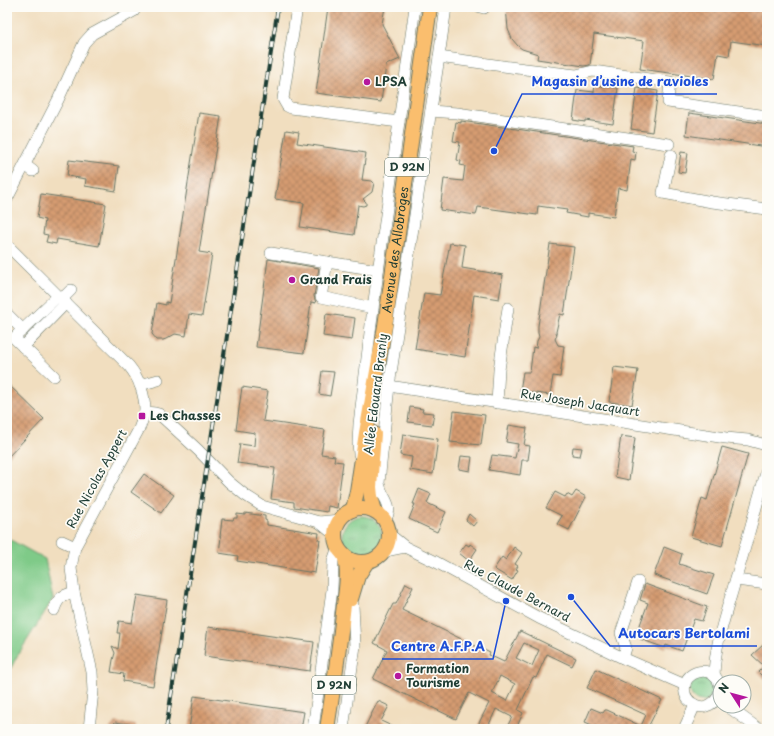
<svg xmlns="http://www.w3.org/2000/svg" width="774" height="736" font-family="'Playpen Sans',sans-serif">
<defs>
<pattern id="grass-tufts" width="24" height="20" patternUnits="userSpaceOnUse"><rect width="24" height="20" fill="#7fca88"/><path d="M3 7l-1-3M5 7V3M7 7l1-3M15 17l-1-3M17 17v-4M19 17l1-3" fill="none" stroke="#67a570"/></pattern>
<pattern id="building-cross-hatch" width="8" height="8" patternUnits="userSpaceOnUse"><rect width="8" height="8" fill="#d59b71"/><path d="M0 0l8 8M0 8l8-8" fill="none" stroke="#ac805e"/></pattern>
</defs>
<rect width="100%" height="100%" fill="#fdfcf7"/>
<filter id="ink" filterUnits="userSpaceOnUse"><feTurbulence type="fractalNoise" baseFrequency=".025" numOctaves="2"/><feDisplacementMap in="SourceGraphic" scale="8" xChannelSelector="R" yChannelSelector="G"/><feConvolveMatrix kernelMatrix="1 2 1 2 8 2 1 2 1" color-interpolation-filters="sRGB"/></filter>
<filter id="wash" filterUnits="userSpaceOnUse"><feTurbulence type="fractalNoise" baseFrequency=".012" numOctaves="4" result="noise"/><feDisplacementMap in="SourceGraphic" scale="16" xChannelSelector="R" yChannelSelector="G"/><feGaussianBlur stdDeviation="0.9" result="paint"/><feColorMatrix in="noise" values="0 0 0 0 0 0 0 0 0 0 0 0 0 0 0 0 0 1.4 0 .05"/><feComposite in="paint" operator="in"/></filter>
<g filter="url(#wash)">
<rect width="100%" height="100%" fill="#f1debf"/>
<!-- grass -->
<g fill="url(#grass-tufts)" stroke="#4f845e">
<circle cx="362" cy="536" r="20"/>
<circle cx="702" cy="689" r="12"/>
</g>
<!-- pitch -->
<polygon fill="#7fca88" stroke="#4f845e" points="7,538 45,559 53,599 16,658 7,676"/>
<g id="blocks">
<!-- building -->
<g fill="url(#building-cross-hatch)" fill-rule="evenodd">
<polygon points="328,7 385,7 382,24 400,59 386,65 381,102 316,93"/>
<polygon points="506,7 767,7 767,46 731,41 729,56 718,54 714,79 640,69 644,41 594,34 590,65 584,66 537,59 538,54 522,49 518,46 512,39 508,29"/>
<polygon points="595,85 618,88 613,124 585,120 585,122 573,120 577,90 594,92"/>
<polygon points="637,88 658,91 652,132 631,129"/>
<polygon points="199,113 221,116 199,252 212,254 202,316 189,314 186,336 175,334 166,339 163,340 157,340 152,334 157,303 166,305 166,302 169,303"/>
<polygon points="689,113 767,124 767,147 686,135"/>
<polygon points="461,121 633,146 632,151 636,152 635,160 631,159 627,190 618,188 614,217 588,213 588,217 566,213 567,210 538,206 537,215 478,207 476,215 440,210 444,179 463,181 465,166 460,165 461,161 457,160 460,142 453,141 456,122 461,123"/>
<polygon points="286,130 299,132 297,143 366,153 362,180 372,181 374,183 372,192 363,199 366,202 366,205 363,206 358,205 354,235 300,227 304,203 275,199"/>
<polygon points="681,152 688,153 685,173 678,172"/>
<polygon points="69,160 119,166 116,191 85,186 86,179 67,176"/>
<polygon points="41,194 106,204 99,246 57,239 56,244 46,242 48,235 43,234 45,220 37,218"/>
<polygon points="450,243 465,245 462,268 503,275 499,299 474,295 465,357 415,349 424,293 440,295"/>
<polygon points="550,244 574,247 564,315 560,314 556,332 557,335 555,339 558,345 564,346 560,377 553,376 550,395 520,391 523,372 530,372 533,347 536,348 537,341 539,337 538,333 538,326"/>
<polygon points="268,259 319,268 314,296 316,303 311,302 304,353 256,347"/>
<polygon points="326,314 355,318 352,340 323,336"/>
<polygon points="614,367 638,370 632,405 609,402"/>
<polygon points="322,371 334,372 330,396 319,394"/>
<polygon points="7,383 44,419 7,458"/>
<polygon points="242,387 268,391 263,421 325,430 321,454 335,456 334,461 343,462 337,508 328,506 327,512 294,507 294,502 271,499 275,468 237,463 240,444 254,446 255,433 236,430"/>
<polygon points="410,407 423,409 422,412 434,413 432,425 408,422"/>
<polygon points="454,411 485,415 481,445 450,442"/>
<polygon points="509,425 527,428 524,445 530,446 528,460 522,460 520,475 489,470 492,455 515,458 518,444 506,442"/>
<polygon points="403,434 438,439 433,474 410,470 412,457 400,455"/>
<polygon points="621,436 635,438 629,480 615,477"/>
<polygon points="573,447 582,448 580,456 572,455"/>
<polygon points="722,447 748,454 722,546 691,537 702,498 707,500"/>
<polygon points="461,456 472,457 470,471 459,469"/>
<polygon points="144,474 174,495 161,513 131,492"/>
<polygon points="419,489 431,494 427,503 446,512 437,532 409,519 415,504 413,504"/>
<polygon points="576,491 586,497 569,530 557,524 562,516 546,508 555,492 565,497 567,494 572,497"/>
<polygon points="245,513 265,516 265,520 267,521 267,525 319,533 318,540 320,540 315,573 237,561 238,556 219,553 221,537 220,537 222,519 233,520 234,518 237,518 237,514 245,515"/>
<polygon points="469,514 477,521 473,526 466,520"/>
<polygon points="466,544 469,546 470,544 477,549 469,561 459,553"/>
<polygon points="514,547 522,553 515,564 518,566 516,569 518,570 512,580 494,569 502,557 506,560"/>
<polygon points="664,547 682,554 679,564 714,575 707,594 654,575"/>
<path d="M 406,583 L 413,587 L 402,610 L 490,653 L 489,655 L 504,662 L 520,631 L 576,658 L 572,666 L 547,654 L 536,678 L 533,677 L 518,710 L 523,713 L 516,729 L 506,729 L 512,717 L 496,709 L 487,729 L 476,729 L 489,703 L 469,693 L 456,719 L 373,679 L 387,650 L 374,643 L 393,604 L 396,604 ZM 524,643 L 539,650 L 532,666 L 516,658 ZM 500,676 L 515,684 L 507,701 L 492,693 Z"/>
<polygon points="645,584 707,607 702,621 694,619 682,651 666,645 665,648 640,639 637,633 648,603 640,600"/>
<polygon points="137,595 167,600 153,686 123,681 124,674 111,672 113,660 115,653 112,646 118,649 120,633 117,633 119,621 132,623"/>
<polygon points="208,627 314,642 310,671 204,656"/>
<polygon points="763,645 767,649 767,681 758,672 764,666 752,655"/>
<polygon points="596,669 662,700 647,729 601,729 585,722 591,708 603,713 605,710 607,710 641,726 646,715 587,688"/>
<polygon points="194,696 304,712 301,729 189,729"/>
<polygon points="378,701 389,706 381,721 398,729 364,729"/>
<polygon points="115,722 136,725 136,729 109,729"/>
</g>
</g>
</g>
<g filter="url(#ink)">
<use href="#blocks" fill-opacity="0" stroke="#687565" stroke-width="1"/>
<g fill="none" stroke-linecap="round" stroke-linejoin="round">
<!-- minor casing -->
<g stroke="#687565" stroke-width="12">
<g id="minor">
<polyline points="297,7 283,99 287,106 291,108 399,122"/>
<polyline points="480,7 484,8"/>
<polyline points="439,57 517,68 576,75 593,71 670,82 668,102 767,116"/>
<polyline points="431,111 457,113 669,144"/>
<polyline points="671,155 663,193 712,202 767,209"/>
<polyline points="25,165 33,171"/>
<polyline points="7,199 58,100 84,43 92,34 134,11"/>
<path d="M 7,245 L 129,366 C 139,378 145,395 145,411 C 144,417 141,423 139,429 L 75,547 L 71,568 L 74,592 L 92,672 L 93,691 L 89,729"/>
<polyline points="271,253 327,262"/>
<polyline points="62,299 71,290"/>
<polyline points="373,308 321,297 327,262 378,270"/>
<polyline points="7,314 23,330"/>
<polyline points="23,347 66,303"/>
<polyline points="54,376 14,338 58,296"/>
<polyline points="140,385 158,380"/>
<polyline points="389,386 726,438 748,440 766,445"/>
<polyline points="497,403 499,370 508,308"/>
<polyline points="145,412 155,413 159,414 198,450 229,482 245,495 262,506 319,522 340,520"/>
<polyline points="359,454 358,443 359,424 373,308 415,7"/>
<path d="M 385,521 C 395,503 382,500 379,483 L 389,386 L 439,57 L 446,7"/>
<polyline points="319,522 335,535"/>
<polyline points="389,534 405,547 436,562 539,618 623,658 685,685"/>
<polyline points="62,541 75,547"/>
<polyline points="382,553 390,550 405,547"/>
<polyline points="736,580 767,584"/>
<path d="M 54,610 C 58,598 61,596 74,592"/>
<polyline points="623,658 626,648 621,633 638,582"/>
<path d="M 714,676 C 715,641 727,611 736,578 C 747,542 756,505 767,470"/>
<path d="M 720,688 C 717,661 679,670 685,693 C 686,698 689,701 692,703 C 704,712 718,703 720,690"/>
<polyline points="727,706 759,729"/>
<polyline points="313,729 332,590 333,561 338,547"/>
<polyline points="343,729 355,646 353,605 351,601"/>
<polyline points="684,729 695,705"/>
</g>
</g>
<!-- major casing -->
<g stroke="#687565" stroke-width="16">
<g id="major">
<polyline points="374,434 370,487 371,497 375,511"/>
<circle cx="362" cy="535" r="27"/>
<path id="s1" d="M 352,510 L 354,505 L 357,491 L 366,433 L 385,326 L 430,7"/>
<polyline points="351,599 358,576 367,562"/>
<path d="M 327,729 C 333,690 339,652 343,613 C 345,594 350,574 344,555"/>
</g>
</g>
<!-- minor -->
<use href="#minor" stroke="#fff" stroke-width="11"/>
<!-- major -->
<use href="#major" stroke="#fabe6e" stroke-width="14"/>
<!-- rail casing -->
<g stroke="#1f3d34" stroke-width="4">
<polyline id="rail" points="166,729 278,7"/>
</g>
<!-- rail -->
<use href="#rail" stroke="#fdfcf7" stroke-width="2.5" stroke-dasharray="8" stroke-linecap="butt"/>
</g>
</g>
<!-- markers -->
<g fill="#b5179e" stroke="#fdfcf7" stroke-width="1.5">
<circle cx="367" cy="82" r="4"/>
<circle cx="292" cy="280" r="4"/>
<rect x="138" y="412" width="8" height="8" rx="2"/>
<circle cx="398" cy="676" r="4"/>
</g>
<g text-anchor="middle" stroke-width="3.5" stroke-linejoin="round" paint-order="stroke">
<!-- shield labels -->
<g fill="#fdfcf7" stroke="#62766e" stroke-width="1">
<rect x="385" y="158" width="44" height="18" rx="3"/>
<rect x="312" y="676" width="44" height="18" rx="3"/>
</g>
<g font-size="11" font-weight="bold" fill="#1f3d34">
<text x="407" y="171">D 92N</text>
<text x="334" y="689">D 92N</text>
</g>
<!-- poi labels -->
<g font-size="12" font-weight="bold" fill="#1f3d34" stroke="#fdfcf7" text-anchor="start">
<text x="375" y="86">LPSA</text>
<text x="300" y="284">Grand Frais</text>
<text x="150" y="420">Les Chasses</text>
<text x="406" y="673">Formation<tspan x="406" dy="14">Tourisme</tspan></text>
</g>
<!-- street labels -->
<g font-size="12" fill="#1f3d34" stroke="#fdfcf7">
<text dy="4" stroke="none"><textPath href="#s1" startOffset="264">Avenue des Allobroges</textPath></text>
<text transform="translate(376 394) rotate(-83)" y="4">Allée Edouard Branly</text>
<text transform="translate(580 403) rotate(9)" y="4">Rue Joseph Jacquart</text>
<text transform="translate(97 479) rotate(-61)" y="4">Rue Nicolas Appert</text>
<text transform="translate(517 591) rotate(28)" y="4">Rue Claude Bernard</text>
</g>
</g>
<!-- callouts -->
<path fill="none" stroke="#1d4ed8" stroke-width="1.5" d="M494 151L522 94H717M571 597L610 646H757M506 601L493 659H382"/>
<g fill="#1d4ed8" stroke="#fdfcf7" stroke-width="1.5">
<circle cx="494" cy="151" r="4"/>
<circle cx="571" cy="597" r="4"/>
<circle cx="506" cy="601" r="4"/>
</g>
<g font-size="13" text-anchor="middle" font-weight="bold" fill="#1d4ed8" stroke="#fdfcf7" stroke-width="3.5" stroke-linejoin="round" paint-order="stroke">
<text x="620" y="86">Magasin d’usine de ravioles</text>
<text x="684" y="638">Autocars Bertolami</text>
<text x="438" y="651">Centre A.F.P.A</text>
</g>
<!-- margin -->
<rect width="774" height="736" fill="none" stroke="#fdfcf7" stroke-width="24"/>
<!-- north arrow -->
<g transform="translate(732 694) rotate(306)"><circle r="19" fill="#fdfcf7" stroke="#a4b0a9"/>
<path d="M0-3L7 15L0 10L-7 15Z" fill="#b5179e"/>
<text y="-6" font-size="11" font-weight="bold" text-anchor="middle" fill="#1f3d34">N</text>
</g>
</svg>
